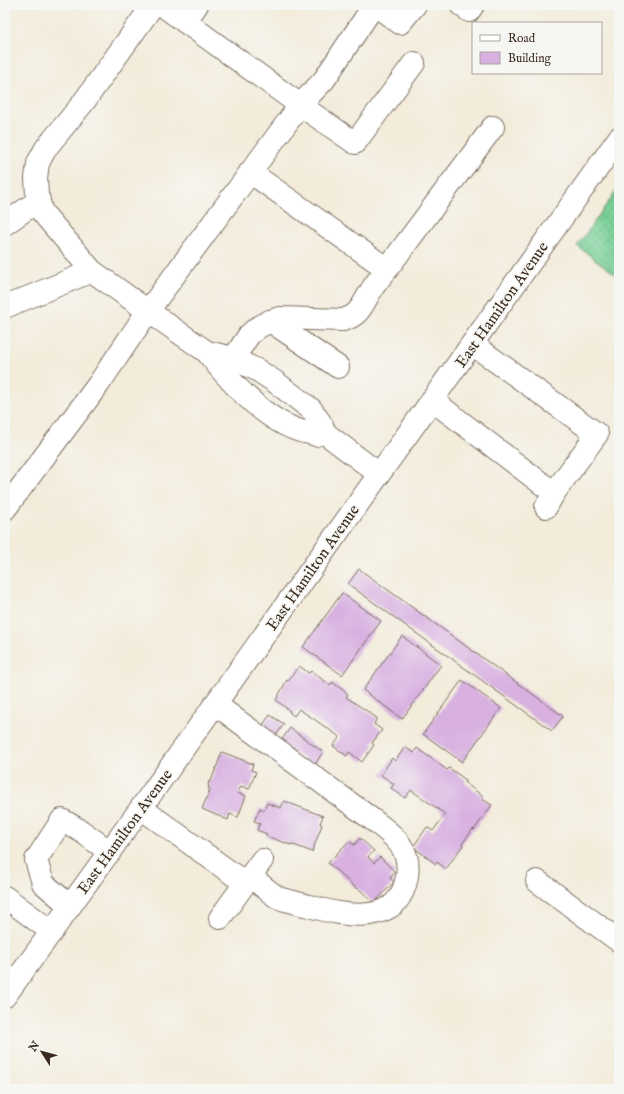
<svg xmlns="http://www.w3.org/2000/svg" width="624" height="1094" font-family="'IM FELL English',serif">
<defs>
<pattern id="grass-dots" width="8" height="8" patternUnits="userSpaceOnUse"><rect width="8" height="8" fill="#75ce94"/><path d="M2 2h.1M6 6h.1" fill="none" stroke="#61a778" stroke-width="1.8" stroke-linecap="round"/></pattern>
</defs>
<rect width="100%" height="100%" fill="#f6f6f2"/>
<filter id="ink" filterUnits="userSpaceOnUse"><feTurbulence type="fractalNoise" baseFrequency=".025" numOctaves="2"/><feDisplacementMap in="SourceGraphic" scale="8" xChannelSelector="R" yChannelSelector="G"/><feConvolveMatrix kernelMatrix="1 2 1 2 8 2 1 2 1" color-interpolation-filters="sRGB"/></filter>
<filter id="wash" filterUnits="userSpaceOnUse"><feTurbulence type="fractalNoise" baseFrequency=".012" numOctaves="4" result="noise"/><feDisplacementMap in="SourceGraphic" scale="16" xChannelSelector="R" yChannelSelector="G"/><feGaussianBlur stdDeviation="0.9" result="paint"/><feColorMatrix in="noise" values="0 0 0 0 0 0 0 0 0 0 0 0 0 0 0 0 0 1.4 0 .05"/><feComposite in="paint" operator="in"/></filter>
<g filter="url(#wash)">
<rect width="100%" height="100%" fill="#f3ecdb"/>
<!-- grass -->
<polygon fill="url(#grass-dots)" stroke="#587c59" points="619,187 619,277 577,246"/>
<g id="blocks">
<!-- building -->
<g fill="#d8b1e1">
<polygon points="359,569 563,716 552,731 348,584"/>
<polygon points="342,593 381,621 342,675 303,647"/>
<polygon points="402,636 441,665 402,719 363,690"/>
<polygon points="299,666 309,673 311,671 330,685 332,682 348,694 346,697 377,718 374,724 382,730 372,743 374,745 362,762 349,752 347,756 333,746 340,737 299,709 294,716 289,712 290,711 276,700 287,680 288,681"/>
<polygon points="462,680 501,708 462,762 423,734"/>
<polygon points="270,715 284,724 275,737 262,726"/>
<polygon points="290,728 323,752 314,766 280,742"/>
<polygon points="405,747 414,753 417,748 447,770 449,768 466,780 465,783 484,797 482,799 492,805 474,830 473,829 462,844 463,845 446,869 437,862 436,864 413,847 427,827 433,831 445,814 411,790 405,798 391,788 394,784 381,775 392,758 395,761"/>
<polygon points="222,752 253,764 251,770 256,772 249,789 241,786 238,793 246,796 238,817 230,814 228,820 202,809 210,789 208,788 209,786 208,785 209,781 211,781"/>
<polygon points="284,801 323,816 320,824 322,825 312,852 291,844 291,845 266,836 267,834 257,830 260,823 254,821 260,808 264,810 267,803 281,808"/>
<polygon points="360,838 374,851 368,857 374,863 380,857 395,872 390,878 394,882 374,903 358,888 357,889 328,863 349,841 354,845"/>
</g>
</g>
</g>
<g filter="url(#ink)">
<use href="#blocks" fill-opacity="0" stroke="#7b6e60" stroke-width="1"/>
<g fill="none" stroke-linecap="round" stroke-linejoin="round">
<!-- minor casing -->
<g stroke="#7b6e60" stroke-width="24">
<g id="minor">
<polyline points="162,5 300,105 355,143 414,63"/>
<polyline points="375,5 400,23 415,5"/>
<polyline points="461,5 469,11 473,5"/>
<polyline points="185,22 197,5"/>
<polyline points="250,172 387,269"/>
<polyline points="5,224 39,200"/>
<polyline points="5,307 92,271"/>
<polyline points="270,321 338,367"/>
<polyline points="472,344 597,434 554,493"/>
<polyline points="207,352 148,311 300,105 324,80 374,5"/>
<path d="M 233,359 L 249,335 L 257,328 L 270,321 L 280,318 L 343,320 C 360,316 363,303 372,289 C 376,282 382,276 387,269 L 493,127"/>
<polyline points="432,400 554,493 546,507"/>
<path d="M 325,433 C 322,433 318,435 316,435 C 312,434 307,432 304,432 C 266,422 230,382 207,352 L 225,356 L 238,361 L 257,370 L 274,381 L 311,409 L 322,425 L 325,433 L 379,474"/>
<polyline points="5,509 98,385 148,311 92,271 42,212 37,195 36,178 38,163 46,148 83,103 153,5"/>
<path d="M 215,704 L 377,823 C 387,831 397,838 403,849 C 412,865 407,890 395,903 C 389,909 378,913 370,914 C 344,917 321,909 297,903 C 291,901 282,900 277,897 C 268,891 259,883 250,876"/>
<polyline points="141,808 245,883"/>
<polyline points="537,881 619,941"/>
<polyline points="5,897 52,932"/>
<polyline points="70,906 43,883 36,860 62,820 81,831 110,852"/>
<polyline points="220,918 262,860"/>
<polyline points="5,996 141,808 619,138"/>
</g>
</g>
<!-- minor -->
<use href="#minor" stroke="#fff" stroke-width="22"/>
</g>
</g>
<g text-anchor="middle" stroke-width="3.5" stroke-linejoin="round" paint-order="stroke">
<!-- street labels -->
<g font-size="16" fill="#3b2a1e" stroke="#f6f6f2">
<text transform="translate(501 304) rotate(-55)" y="6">East Hamilton Avenue</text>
<text transform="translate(312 567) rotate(-55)" y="6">East Hamilton Avenue</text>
<text transform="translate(124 831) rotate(-54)" y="6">East Hamilton Avenue</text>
</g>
</g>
<!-- margin -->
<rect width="624" height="1094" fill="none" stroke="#f6f6f2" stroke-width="20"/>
<!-- legend -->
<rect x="472" y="22" width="130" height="52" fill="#f6f6f2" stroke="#aba49d"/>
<rect x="480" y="35" width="20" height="6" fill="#ffffff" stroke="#aba49d"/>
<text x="508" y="42" font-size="12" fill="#3b2a1e">Road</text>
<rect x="480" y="52" width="20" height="12" fill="#d8b1e1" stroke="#aba49d"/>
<text x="508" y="62" font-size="12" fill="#3b2a1e">Building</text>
<!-- north arrow -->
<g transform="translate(42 1052) rotate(306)" stroke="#f6f6f2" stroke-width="3" paint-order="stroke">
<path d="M0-3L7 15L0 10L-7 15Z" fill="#3b2a1e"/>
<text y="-6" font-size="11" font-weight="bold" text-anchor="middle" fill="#3b2a1e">N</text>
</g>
</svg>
